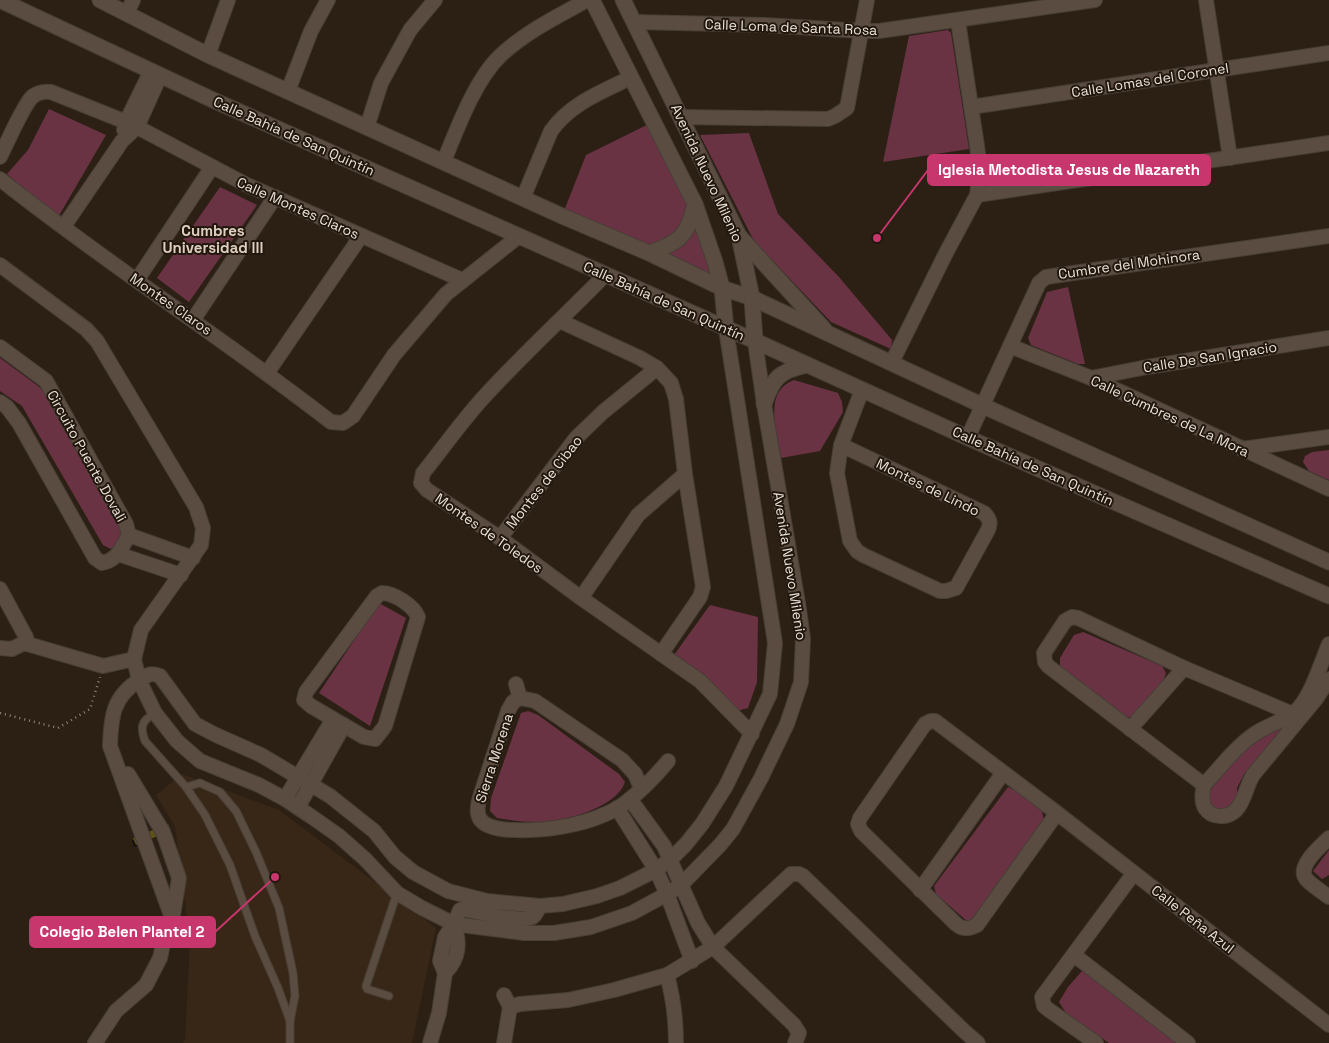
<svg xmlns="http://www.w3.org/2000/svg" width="1329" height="1043" font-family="'Space Grotesk',sans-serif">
<rect width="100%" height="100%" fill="#2c2015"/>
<!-- built -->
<polygon fill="#382717" points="182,774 279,810 436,928 412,1043 183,1043 185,1039 190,941 175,826 156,795"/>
<!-- green -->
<g fill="#693344">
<polygon points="948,30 951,33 969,149 883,162 909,36"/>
<polygon points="49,109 106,135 57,219 7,174 28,150"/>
<polygon points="655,121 695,204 716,286 562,216 586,155"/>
<polygon points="749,133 778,214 839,277 892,340 891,349 831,322 754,241 700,135"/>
<polygon points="220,187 257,205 189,302 157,278"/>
<polygon points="1068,287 1085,364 1078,364 1031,345 1028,338 1047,292"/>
<polygon points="0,358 42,389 122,530 122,538 111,549 103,545 22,406 0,391"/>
<path d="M 794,380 L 838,393 L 842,402 L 843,412 L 820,451 L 781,458 C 778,432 762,392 794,380 Z"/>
<polygon points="1329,450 1329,480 1309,471 1303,462 1305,456 1312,452"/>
<polygon points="379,603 406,618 370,726 319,693"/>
<polygon points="710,605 758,617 757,682 748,708 737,711 674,655"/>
<polygon points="1083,632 1162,666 1166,673 1163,682 1131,717 1124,717 1060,667 1060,658 1074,635"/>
<path d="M 528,711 L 538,715 L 619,774 L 625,782 C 616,809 561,822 536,822 C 523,822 509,820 497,818 L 490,811 L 491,798 L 521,713 Z"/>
<polygon points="1286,726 1284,731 1244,774 1237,788 1237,800 1224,813 1210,808 1206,795 1246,748 1264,734"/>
<polygon points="1008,787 1018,792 1042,811 1044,822 977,918 968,922 936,894 934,886"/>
<polygon points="1329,850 1329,875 1322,879 1313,871"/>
<polygon points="1082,971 1091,976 1177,1043 1109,1043 1066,1013 1059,1002 1068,987"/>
</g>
<!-- shadow -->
<polygon fill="#0007" points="167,833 134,847 132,841 134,839"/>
<!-- building -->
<polygon fill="#5d5119" points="168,824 171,831 136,845 133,838"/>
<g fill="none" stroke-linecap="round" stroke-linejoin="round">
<!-- lane casing -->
<g stroke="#473e36" stroke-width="9">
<g id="lane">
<path d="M 155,713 C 141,721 140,727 145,741 L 186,787 L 205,815 L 230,865 L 255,936 L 278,988 L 290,1021 L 290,1043"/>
<polyline points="186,787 200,783 220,792 236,811 256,852 279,908 293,973 295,996 290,1021"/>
<polyline points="389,996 367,989 366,986 397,893"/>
</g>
</g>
<!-- street casing -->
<g stroke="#473e36" stroke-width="16">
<g id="street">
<polyline points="1206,0 1230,158"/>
<polyline points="127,13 133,0"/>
<polyline points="634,22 765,25 862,31 879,31 1095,0"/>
<polyline points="208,55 228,0"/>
<polyline points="288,91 311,31 328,0"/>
<polyline points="971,107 1329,53"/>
<polyline points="681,117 828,119 835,116 847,108 867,0"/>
<polyline points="137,127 247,185 462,280"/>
<polyline points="367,127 381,83 410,30 435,0"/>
<polyline points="124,130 126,122 151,71"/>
<path d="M 0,157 C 7,143 23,106 32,97 C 38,92 44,91 51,92 L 126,122"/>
<path d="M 444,161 C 457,129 475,80 500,56 C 525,32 557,17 587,0"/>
<path d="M 0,179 C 107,264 223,338 331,422 L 343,423 L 353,416 L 394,355 L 446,294 L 519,236"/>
<polyline points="977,195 1329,143"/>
<path d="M 523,198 L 551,131 C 570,104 601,92 630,78"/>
<polyline points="64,226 122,141 137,127 160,76"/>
<path d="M 0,265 L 86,329 L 97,341 L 196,507 L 203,528 L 201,545 L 141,630 L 134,659 L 139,680 C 113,697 111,716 110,746 L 172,918 L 166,930 L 160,958 L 146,985 L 116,1011 L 95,1043"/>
<path d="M 605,275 C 565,316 522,355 483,398 C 462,421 443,448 423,473 L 421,483 L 427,490 L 500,538 L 581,598 L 700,681 L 752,734"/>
<polyline points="137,280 212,167"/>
<polyline points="193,320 275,197"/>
<polyline points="560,321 640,358 657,368 671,383 676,399 685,474 703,587 700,597 661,654"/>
<path d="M 726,329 L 775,643 L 770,694 L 726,786 L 702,824 L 686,844 L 671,859 L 656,870 L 620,888 L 597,896 L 563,904 L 540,906 L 487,901 L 448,891 L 413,872 L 395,857 L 374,831 L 330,796 L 261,755 L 216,735 L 195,724 L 160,676 C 151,672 148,675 139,680 L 155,713 L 177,741 L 200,761 L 259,785 L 285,799 L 312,817 L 339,836 L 365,859 L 397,893 L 422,908 L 454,924 L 524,933 L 554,933 L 591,927 L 632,913 L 667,894 L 681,885 L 720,845 L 733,829 L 761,778 L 787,724 L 801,682 L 803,639 L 799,609 L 764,404 L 755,341"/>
<polyline points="1010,346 1091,378 1329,489"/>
<path d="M 0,347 L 46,381 L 126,524 L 129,535 C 121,548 118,560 102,563 L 95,558 L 19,423 L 7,407 L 0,402"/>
<polyline points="892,362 946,253 977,195 980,170 977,146 958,21"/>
<polyline points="267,373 361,236"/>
<polyline points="1091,378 1147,367 1329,338"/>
<polyline points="968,437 1039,283 1046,277 1329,236"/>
<path d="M 841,445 L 984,513 C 990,519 991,523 988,530 L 956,588 L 946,591 L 940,591 L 863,555 L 857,551 L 850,541 L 837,473 L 841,445 L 862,390"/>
<polyline points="1242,449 1329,437"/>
<polyline points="129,535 193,558"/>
<polyline points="500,538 576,438 603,412 657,368"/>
<polyline points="118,554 181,575"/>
<polyline points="0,589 26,637 24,643 12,649 0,648"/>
<path d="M 382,593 C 394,593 414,606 418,617 L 385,726 L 375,739 L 364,737 L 311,706 L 304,700 L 306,692 L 377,596 Z"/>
<polyline points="581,598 638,515 685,474"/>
<polyline points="24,643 103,666 134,659"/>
<path d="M 1329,644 C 1320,665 1311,698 1294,713 C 1285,720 1266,726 1256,733 C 1236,746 1220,768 1204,785 C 1202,793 1201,801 1205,808 C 1212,819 1228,818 1236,810 C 1245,801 1246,786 1253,775 L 1316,699 L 1329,679"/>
<polyline points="516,684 520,698"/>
<polyline points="1130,729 1184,668"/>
<polyline points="128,774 163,832 179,878 173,915"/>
<polyline points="1204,785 1048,666 1045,662 1044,653 1065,621 1072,617 1078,618 1184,668 1300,717"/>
<path d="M 641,788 L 635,774 L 622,760 L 535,701 L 520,698 L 513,702 L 508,711 L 480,797 C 478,803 476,812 480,819 C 491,837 553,829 571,825 C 586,822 605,815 618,808 C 634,798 656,776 668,761"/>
<polyline points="285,799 333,719"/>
<polyline points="630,799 664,846 698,923 713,947 794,1025 799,1033 795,1043"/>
<polyline points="298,807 344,725"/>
<polyline points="617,808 656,870 667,894 692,961"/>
<path d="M 1057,813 L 977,925 C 969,929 963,930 956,924 L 861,831 L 858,824 L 860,818 L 925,724 L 931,721 L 935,721 L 1057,813 L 1329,1025"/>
<path d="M 1329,838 C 1320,847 1295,867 1307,880 C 1313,886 1322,892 1329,897"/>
<polyline points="920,890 1003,773"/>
<polyline points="1074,955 1188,1043"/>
<path d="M 445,973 C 460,958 460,942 454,924"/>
<path d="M 667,975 C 673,997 676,1020 676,1043"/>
<polyline points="504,995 510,1007"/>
<polyline points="510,1007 520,1004 568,1000 614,990 667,975 713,947 791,874 799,874 803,876 964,1031 978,1043"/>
<path d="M 430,1043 L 439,1013 L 445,973 L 440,961 L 445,937 L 454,924 L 460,910 L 463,909 C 478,912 518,922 530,918 C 535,917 537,911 540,906"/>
<polyline points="504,1043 510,1007"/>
<polyline points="1096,1043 1049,1010 1044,1006 1042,997 1134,873"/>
</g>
</g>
<!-- secondary casing -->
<g stroke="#473e36" stroke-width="17">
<g id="secondary">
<polyline points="0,0 213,100 755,341 975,441 1329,596"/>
<polyline points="100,0 208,55 562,216 649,253 722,288 752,298 990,409 1329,562"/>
<polyline points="592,0 695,204 715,262 722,288 726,329"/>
<polyline points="623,0 739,236 752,298 755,341"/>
<polyline points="740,237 824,329"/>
<path d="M 649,253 C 679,243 688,236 695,204"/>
<path d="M 764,404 C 773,378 779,371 807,365"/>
</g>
</g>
<!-- path -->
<polyline stroke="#8f857c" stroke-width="2.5" stroke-dasharray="1 4" stroke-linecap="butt" points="0,713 58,728 90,709 100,677"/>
<!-- lane -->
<use href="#lane" stroke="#5a4c40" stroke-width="7"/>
<!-- street -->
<use href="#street" stroke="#5a4c40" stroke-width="14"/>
<!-- secondary -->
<use href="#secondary" stroke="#5a4c40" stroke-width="15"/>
</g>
<g text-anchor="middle" stroke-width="4" stroke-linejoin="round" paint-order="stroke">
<!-- street labels -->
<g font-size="14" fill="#e9e1d9" stroke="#22170c">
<text transform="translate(791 27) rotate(2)" y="5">Calle Loma de Santa Rosa</text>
<text transform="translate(1150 80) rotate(-9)" y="5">Calle Lomas del Coronel</text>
<text transform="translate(294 136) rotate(24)" y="5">Calle Bahía de San Quintín</text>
<text transform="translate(707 173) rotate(65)" y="5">Avenida Nuevo Milenio</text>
<text transform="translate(298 208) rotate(24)" y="5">Calle Montes Claros</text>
<text transform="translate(1129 264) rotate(-8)" y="5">Cumbre del Mohinora</text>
<text transform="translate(664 301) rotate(24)" y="5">Calle Bahía de San Quintín</text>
<text transform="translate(171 304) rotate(35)" y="5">Montes Claros</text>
<text transform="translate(1210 357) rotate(-9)" y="5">Calle De San Ignacio</text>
<text transform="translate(1170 416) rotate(25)" y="5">Calle Cumbres de La Mora</text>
<text transform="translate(87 456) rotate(61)" y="5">Circuito Puente Dovali</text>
<text transform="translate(1033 466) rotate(24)" y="5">Calle Bahía de San Quintín</text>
<text transform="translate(544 482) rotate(-52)" y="5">Montes de Cibao</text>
<text transform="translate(928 487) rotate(26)" y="5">Montes de Lindo</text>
<text transform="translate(489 533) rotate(35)" y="5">Montes de Toledos</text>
<text transform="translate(790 566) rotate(81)" y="5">Avenida Nuevo Milenio</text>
<text transform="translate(494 758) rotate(-72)" y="5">Sierra Morena</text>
<text transform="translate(1193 919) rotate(38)" y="5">Calle Peña Azul</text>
</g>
<!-- neighbourhood labels -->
<g font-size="15" font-weight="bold" fill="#decebf" stroke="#22170c">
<text x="213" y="236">Cumbres<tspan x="213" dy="17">Universidad lll</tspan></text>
</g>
</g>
<!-- callouts -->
<path fill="none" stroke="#c8366e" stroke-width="2" d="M877 238L928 170M275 877L215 932"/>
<g fill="#c8366e" stroke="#22170c" stroke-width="2">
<circle cx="877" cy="238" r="5"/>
<circle cx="275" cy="877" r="5"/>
</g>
<g fill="#c8366e" stroke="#c8366e" stroke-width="2">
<rect x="928" y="155" width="282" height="30" rx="5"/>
<rect x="30" y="917" width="185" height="30" rx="5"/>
</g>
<g font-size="15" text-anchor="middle" font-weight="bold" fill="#fff">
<text x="1069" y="175">Iglesia Metodista Jesus de Nazareth</text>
<text x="122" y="937">Colegio Belen Plantel 2</text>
</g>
</svg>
